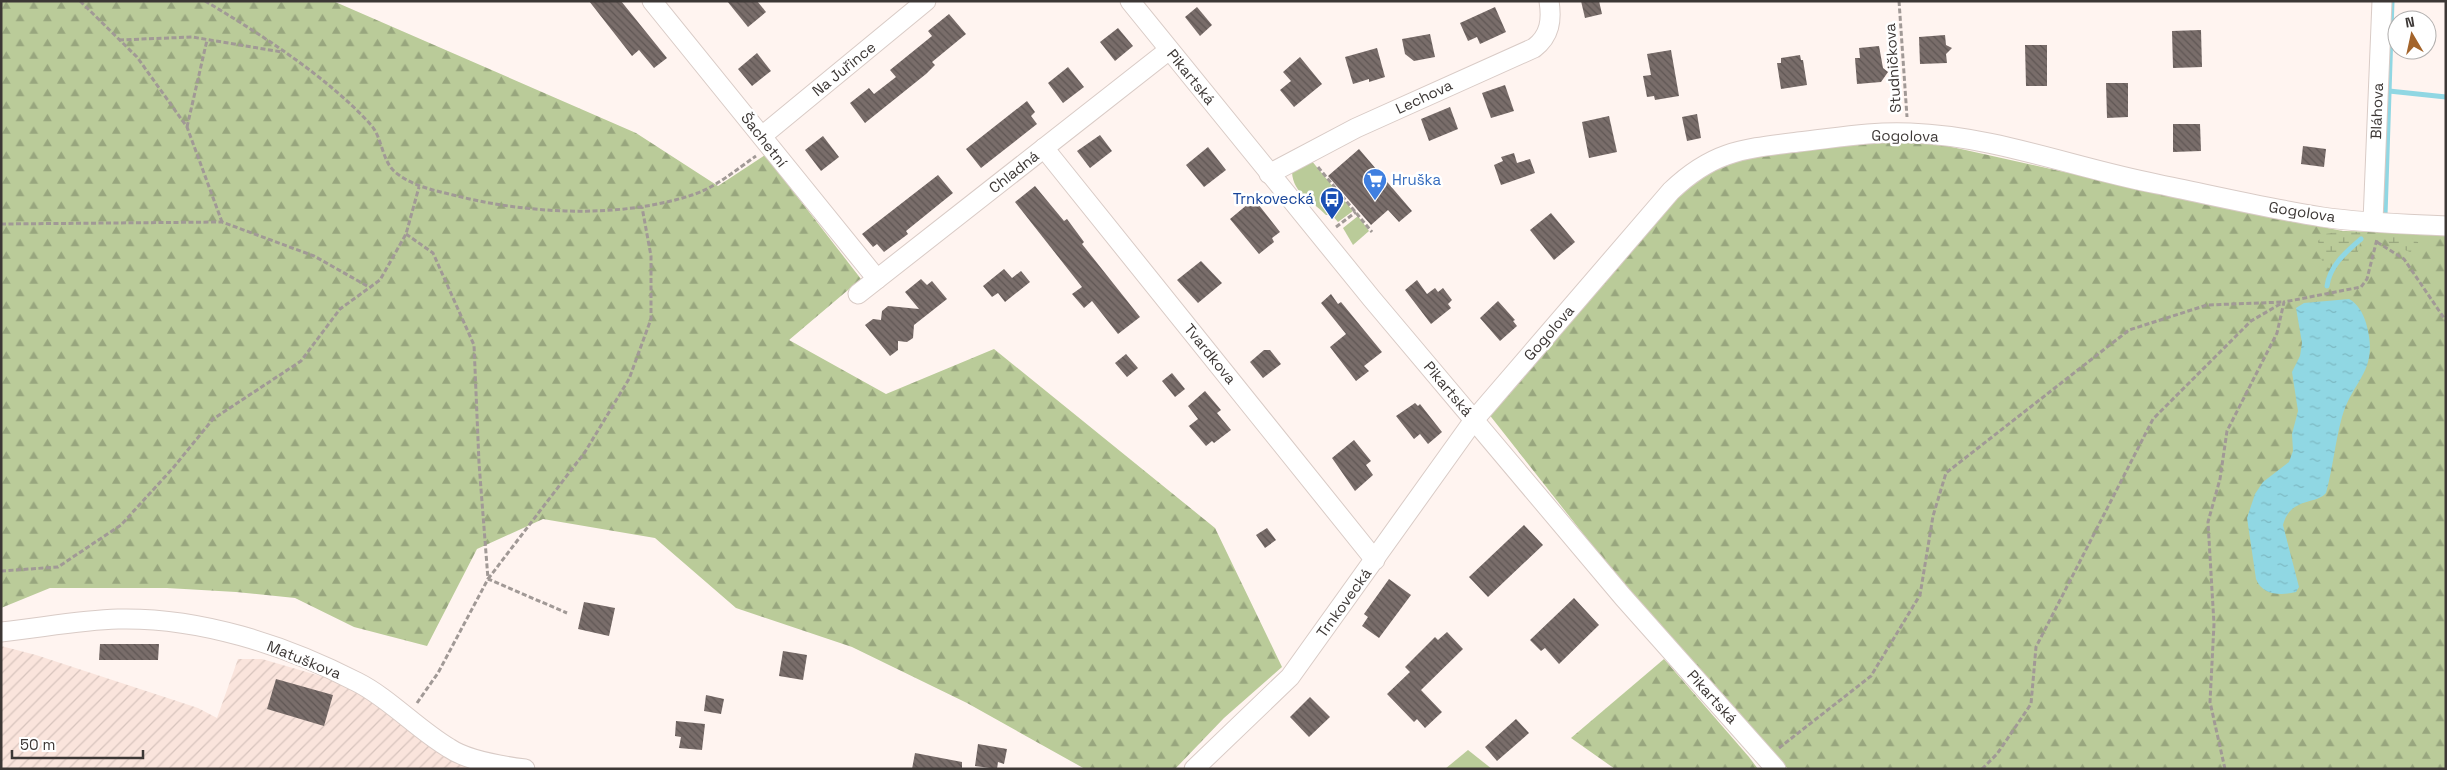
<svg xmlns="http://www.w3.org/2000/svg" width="2447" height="770" font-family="'Space Grotesk',sans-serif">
<defs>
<pattern id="industrial-furrows" width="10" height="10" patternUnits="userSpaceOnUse" patternTransform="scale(1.25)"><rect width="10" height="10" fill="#fae4dc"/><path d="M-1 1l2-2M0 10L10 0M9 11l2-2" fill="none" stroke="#d7c4bd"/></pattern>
<pattern id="forest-firs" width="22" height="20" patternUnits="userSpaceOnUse" patternTransform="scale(1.25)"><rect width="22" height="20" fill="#bacb99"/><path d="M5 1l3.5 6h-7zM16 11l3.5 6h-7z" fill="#98a67e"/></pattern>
<pattern id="wetland-marsh" width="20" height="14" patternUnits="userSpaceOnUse" patternTransform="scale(1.25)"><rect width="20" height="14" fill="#bacb99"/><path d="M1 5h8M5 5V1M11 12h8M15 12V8" fill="none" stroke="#98a67e"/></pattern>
<pattern id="water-ripples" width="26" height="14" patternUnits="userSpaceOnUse" patternTransform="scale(1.25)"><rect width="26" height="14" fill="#90d7e3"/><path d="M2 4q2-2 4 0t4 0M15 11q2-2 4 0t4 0" fill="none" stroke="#7db9c3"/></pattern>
<pattern id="building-back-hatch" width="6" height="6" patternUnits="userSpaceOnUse" patternTransform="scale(1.25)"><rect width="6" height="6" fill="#796d6a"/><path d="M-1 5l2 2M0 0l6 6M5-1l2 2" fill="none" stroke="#5f5654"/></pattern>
</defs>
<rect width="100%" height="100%" fill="#fff4f0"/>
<!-- industrial -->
<polygon fill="url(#industrial-furrows)" points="1,646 36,655 198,708 217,718 238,659 262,659 351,685 452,761 472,769 1,769"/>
<!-- green -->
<g fill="#bacb99">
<path d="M 1311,160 L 1353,211 L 1338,222 L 1332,215 L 1326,215 C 1313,201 1293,194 1292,172 Z"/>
<polygon points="1358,216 1369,231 1353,245 1343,228"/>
<polygon points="1468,750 1492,769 1445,769"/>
</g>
<!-- forest -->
<g fill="url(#forest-firs)">
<polygon points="1,1 333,1 636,133 718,186 765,155 861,279 789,340 886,394 994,349 1215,528 1282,667 1224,718 1175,769 1085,769 967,703 852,647 736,608 655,538 543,519 477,549 427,646 354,627 295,598 236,592 167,588 50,588 1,608"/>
<polygon points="1916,139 2240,211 2343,231 2446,234 2446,769 1788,769 1647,615 1488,413 1677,195 1705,171 1767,153"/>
<polygon points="1664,659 1749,757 1758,769 1615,769 1571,738"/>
</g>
<!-- wetland -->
<g fill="url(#wetland-marsh)">
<path d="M 2343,231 L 2360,232 C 2363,252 2351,273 2329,269 L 2322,261 L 2318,241 L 2325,234 Z"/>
<polygon points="2387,234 2409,237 2418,242 2419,248 2410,252 2390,244 2385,239"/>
</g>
<!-- water -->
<path fill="url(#water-ripples)" d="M 2349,299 C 2358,304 2363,313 2366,323 C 2380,371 2353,379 2342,417 C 2335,442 2333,468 2326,493 C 2316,505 2290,497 2283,525 L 2299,587 L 2296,592 C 2280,596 2262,595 2256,579 L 2247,518 L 2255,494 L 2263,482 L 2289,462 L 2293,451 L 2292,434 L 2298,411 L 2292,372 L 2300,356 L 2302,343 L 2296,308 L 2304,303 Z"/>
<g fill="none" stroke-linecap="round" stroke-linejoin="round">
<!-- stream -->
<g stroke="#90d7e3" stroke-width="5">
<polyline points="2389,91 2446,97"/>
<polyline points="2385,216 2392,1"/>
<path d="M 2327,286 C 2330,265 2346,252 2361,239"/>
</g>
</g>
<!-- building -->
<g fill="url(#building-back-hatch)">
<polygon points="589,1 621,1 667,58 654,68 639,50 632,56"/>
<polygon points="727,1 757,1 766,12 748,27"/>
<polygon points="1581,1 1599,1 1602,14 1585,18"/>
<polygon points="1197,7 1212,25 1200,36 1185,17"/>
<polygon points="1495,7 1506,32 1480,44 1477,37 1468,41 1460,23"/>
<polygon points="949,14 966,34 932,62 935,65 926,74 865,123 850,103 869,88 874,94 896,77 890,70 932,36 928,31"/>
<polygon points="1118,28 1133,46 1115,61 1100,42"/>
<polygon points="2201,30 2202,67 2173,68 2172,31"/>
<polygon points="1430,34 1435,57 1414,61 1405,54 1402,39"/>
<polygon points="1945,35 1946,45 1952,48 1946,54 1947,63 1920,64 1919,37"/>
<polygon points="2025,45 2047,45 2047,86 2026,86"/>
<polygon points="1879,46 1883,68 1888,72 1881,82 1857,84 1855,58 1860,58 1859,48"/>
<polygon points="1377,48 1385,77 1369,82 1369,79 1353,84 1345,57"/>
<polygon points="1671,50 1679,96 1655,100 1654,96 1647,97 1643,76 1651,75 1647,54"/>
<polygon points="757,53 771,71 752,86 738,69"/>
<polygon points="1800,55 1801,60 1803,60 1807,85 1781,89 1777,63 1781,63 1781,58"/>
<polygon points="1300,57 1322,84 1294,107 1280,90 1291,81 1283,72"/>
<polygon points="1068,67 1084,87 1063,103 1048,83"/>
<polygon points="2106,83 2128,83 2128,117 2107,118"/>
<polygon points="1505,85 1514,111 1491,118 1482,93"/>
<polygon points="1027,101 1035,112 1031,116 1037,124 981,168 966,149"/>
<polygon points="1450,107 1458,129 1429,141 1421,119"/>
<polygon points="1697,114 1701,138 1687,141 1682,117"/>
<polygon points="1609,116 1617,152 1589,158 1582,122"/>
<polygon points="2173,124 2200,124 2201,151 2173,152"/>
<polygon points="1100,135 1112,151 1090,168 1077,151"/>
<polygon points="823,136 839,157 821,171 805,150"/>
<polygon points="2303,146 2326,149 2324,167 2301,164"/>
<polygon points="1208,147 1226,170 1204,187 1186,165"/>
<polygon points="1359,149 1412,211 1399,222 1388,210 1371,225 1328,176"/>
<polygon points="1514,153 1517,163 1530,159 1535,173 1501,185 1494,165 1503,161 1501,157"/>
<polygon points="938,175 953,193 906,231 908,234 884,252 877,244 873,247 862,234"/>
<polygon points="1035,186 1064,221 1067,219 1084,242 1082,244 1140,317 1118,334 1092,301 1084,308 1072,294 1082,287 1015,202"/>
<polygon points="1254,199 1280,232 1272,238 1274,242 1259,254 1230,219"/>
<polygon points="1551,213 1575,242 1554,260 1530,230"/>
<polygon points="1201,261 1222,283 1198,303 1177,280"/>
<polygon points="1004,269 1012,278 1021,271 1030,282 1005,302 998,293 992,297 983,286"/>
<polygon points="921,279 927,285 932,281 947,299 914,325 913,338 907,342 898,341 898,350 890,356 865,325 873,319 881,320 882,311 888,306 919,309 905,292"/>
<polygon points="1417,280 1427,294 1435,288 1438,292 1443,288 1452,300 1448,304 1451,308 1431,324 1405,290"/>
<polygon points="1331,294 1338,304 1341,302 1382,352 1364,366 1369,371 1356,381 1330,347 1346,334 1321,303"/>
<polygon points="1498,301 1515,320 1513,321 1517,326 1500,341 1480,318"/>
<polygon points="1264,350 1270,350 1281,364 1263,378 1250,362"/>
<polygon points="1126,354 1138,368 1127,377 1115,363"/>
<polygon points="1172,373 1185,389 1175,397 1162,381"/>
<polygon points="1205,391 1221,410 1217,413 1231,430 1214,443 1212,441 1206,446 1189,426 1198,419 1188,406"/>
<polygon points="1415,403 1418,406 1420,404 1442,432 1428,444 1420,434 1414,439 1396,416"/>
<polygon points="1354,440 1371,461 1366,465 1373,475 1355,491 1332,458"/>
<polygon points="1524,525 1543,545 1488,597 1469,577"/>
<polygon points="1267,528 1276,540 1265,548 1256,535"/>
<polygon points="1389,579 1411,595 1379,638 1362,626 1368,617 1364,614"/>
<polygon points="1574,598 1599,625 1559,664 1545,648 1541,651 1530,640"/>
<polygon points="584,602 615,608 609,636 578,629"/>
<polygon points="1447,632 1463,649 1421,690 1442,712 1425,728 1417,719 1414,722 1387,694 1410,672 1405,667 1435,637 1438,640"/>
<polygon points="100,644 159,644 158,660 99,660"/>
<polygon points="783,651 807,655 803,680 779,676"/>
<polygon points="276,679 333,695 324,726 267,709"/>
<polygon points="706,695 724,699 721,714 704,711"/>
<polygon points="1310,697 1330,717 1309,737 1290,717"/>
<polygon points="1516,719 1529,733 1497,761 1485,747"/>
<polygon points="676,721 705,724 702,750 679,748 681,737 675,736"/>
<polygon points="978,744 1007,749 1004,764 998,762 997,769 975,766"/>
<polygon points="915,753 962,762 962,769 912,769"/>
</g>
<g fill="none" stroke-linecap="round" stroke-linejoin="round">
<!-- street casing -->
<g stroke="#d9cbc6" stroke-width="21">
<g id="street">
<polyline points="652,1 877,279"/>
<polyline points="1130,1 1372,299 1623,597 1776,769"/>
<polyline points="762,136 926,1"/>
<polyline points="1044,148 1375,560"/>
<path d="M 1269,174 L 1356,128 L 1534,48 C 1550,36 1552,20 1549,1"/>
<polyline points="2373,221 2382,1"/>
<polyline points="858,294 1169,50"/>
<path d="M 1,632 C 40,628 79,620 118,619 C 200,617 285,645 357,682 C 389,698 417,729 449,748 C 468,761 502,766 525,769"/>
<path d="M 1194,769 L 1290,677 L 1474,420 L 1671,191 C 1713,151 1742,149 1798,142 C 1835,138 1873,131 1910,133 C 1995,136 2074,168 2157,184 C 2211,195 2266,208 2322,217 C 2363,223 2405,224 2446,226"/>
</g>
</g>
<!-- path -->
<g stroke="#a19996" stroke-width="3" stroke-dasharray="5 2.5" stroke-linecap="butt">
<polyline points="80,1 137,57 187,127 222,222"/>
<path d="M 205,1 C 259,33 329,78 371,125 C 382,137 382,161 395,172 C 412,186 433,190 453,195 C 527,214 619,219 692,195 C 715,188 737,169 756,156"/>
<polyline points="1899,1 1907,117"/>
<polyline points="119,40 192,37 282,52"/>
<polyline points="187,127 207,40"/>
<polyline points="1318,167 1372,232"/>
<polyline points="1,224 222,222 314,256 369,287"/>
<polyline points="1336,227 1356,212"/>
<polyline points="406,234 433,253 474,345 479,463 488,579"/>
<polyline points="2377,242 2404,259 2446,321"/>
<polyline points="1,571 58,567 121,525 173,468 213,419 301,361 340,309 380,280 406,234 419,187"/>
<polyline points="488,579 585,452 629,379 651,319 651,256 642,207"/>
<polyline points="417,703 438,673 488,579 567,613"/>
<polyline points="1779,748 1871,676 1920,595 1933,516 1946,473 2129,330 2207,305 2284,302"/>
<polyline points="1982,769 1997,754 2031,704 2036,647 2153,419 2251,321 2282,303"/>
<polyline points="2225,769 2210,702 2214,624 2208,522 2220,479 2227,431 2277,333 2284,302 2361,287 2367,279 2377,239"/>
</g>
<!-- street -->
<use href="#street" stroke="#fff" stroke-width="19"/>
</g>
<!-- icons -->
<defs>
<g id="supermarket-pin" transform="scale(1.25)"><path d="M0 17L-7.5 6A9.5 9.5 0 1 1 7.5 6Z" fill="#3f7fe0" stroke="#fff"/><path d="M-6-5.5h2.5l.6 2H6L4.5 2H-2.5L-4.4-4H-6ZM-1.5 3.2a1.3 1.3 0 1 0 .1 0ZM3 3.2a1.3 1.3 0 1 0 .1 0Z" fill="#fff"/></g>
<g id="bus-pin" transform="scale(1.25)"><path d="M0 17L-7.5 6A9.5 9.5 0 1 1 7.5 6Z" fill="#1a4fb4" stroke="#fff"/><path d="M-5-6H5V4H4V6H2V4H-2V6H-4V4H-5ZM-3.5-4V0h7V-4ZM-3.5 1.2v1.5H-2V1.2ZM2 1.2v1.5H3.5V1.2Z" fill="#fff"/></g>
</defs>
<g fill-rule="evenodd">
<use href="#supermarket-pin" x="1375" y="180"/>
<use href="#bus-pin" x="1332" y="199"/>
</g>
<g text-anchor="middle" stroke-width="5" stroke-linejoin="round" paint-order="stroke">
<!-- street labels -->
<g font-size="15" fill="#3c3735" stroke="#fff">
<text transform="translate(1893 68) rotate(-94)" y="5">Studničkova</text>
<text transform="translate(844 69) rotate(-39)" y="5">Na Juřince</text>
<text transform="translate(1191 77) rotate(51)" y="5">Pikartská</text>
<text transform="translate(1424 97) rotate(-25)" y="5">Lechova</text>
<text transform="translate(2377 111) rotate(-88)" y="5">Bláhova</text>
<text transform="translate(1905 136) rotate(1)" y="5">Gogolova</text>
<text transform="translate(764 140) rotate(52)" y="5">Šachetní</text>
<text transform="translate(1014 172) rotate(-38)" y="5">Chladná</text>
<text transform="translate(2302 212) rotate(9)" y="5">Gogolova</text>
<text transform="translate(1549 333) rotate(-49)" y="5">Gogolova</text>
<text transform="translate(1210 354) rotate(51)" y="5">Tvardkova</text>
<text transform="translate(1448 389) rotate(50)" y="5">Pikartská</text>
<text transform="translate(1344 603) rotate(-54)" y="5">Trnkovecká</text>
<text transform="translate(304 660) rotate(22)" y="5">Matuškova</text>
<text transform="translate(1712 697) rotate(48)" y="5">Pikartská</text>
</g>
<!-- shop labels -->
<g font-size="15" fill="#366cbe" stroke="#fff" text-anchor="start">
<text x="1392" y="185">Hruška</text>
</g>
<!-- transit labels -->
<g font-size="15" fill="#164399" stroke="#fff" text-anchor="end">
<text x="1314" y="204">Trnkovecká</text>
</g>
</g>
<!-- border -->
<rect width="2447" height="770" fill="none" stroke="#3c3735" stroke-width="5"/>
<!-- north arrow -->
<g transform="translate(2412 35) rotate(351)"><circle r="24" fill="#ffffff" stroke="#b1afae"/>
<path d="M0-4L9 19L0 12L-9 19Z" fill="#a3642b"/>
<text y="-8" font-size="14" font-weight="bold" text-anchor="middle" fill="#3c3735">N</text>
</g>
<!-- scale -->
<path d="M12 750v8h131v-8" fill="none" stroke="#3c3735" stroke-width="2.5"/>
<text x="20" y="750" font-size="15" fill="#3c3735" stroke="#ffffff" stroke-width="4" paint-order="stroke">50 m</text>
</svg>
